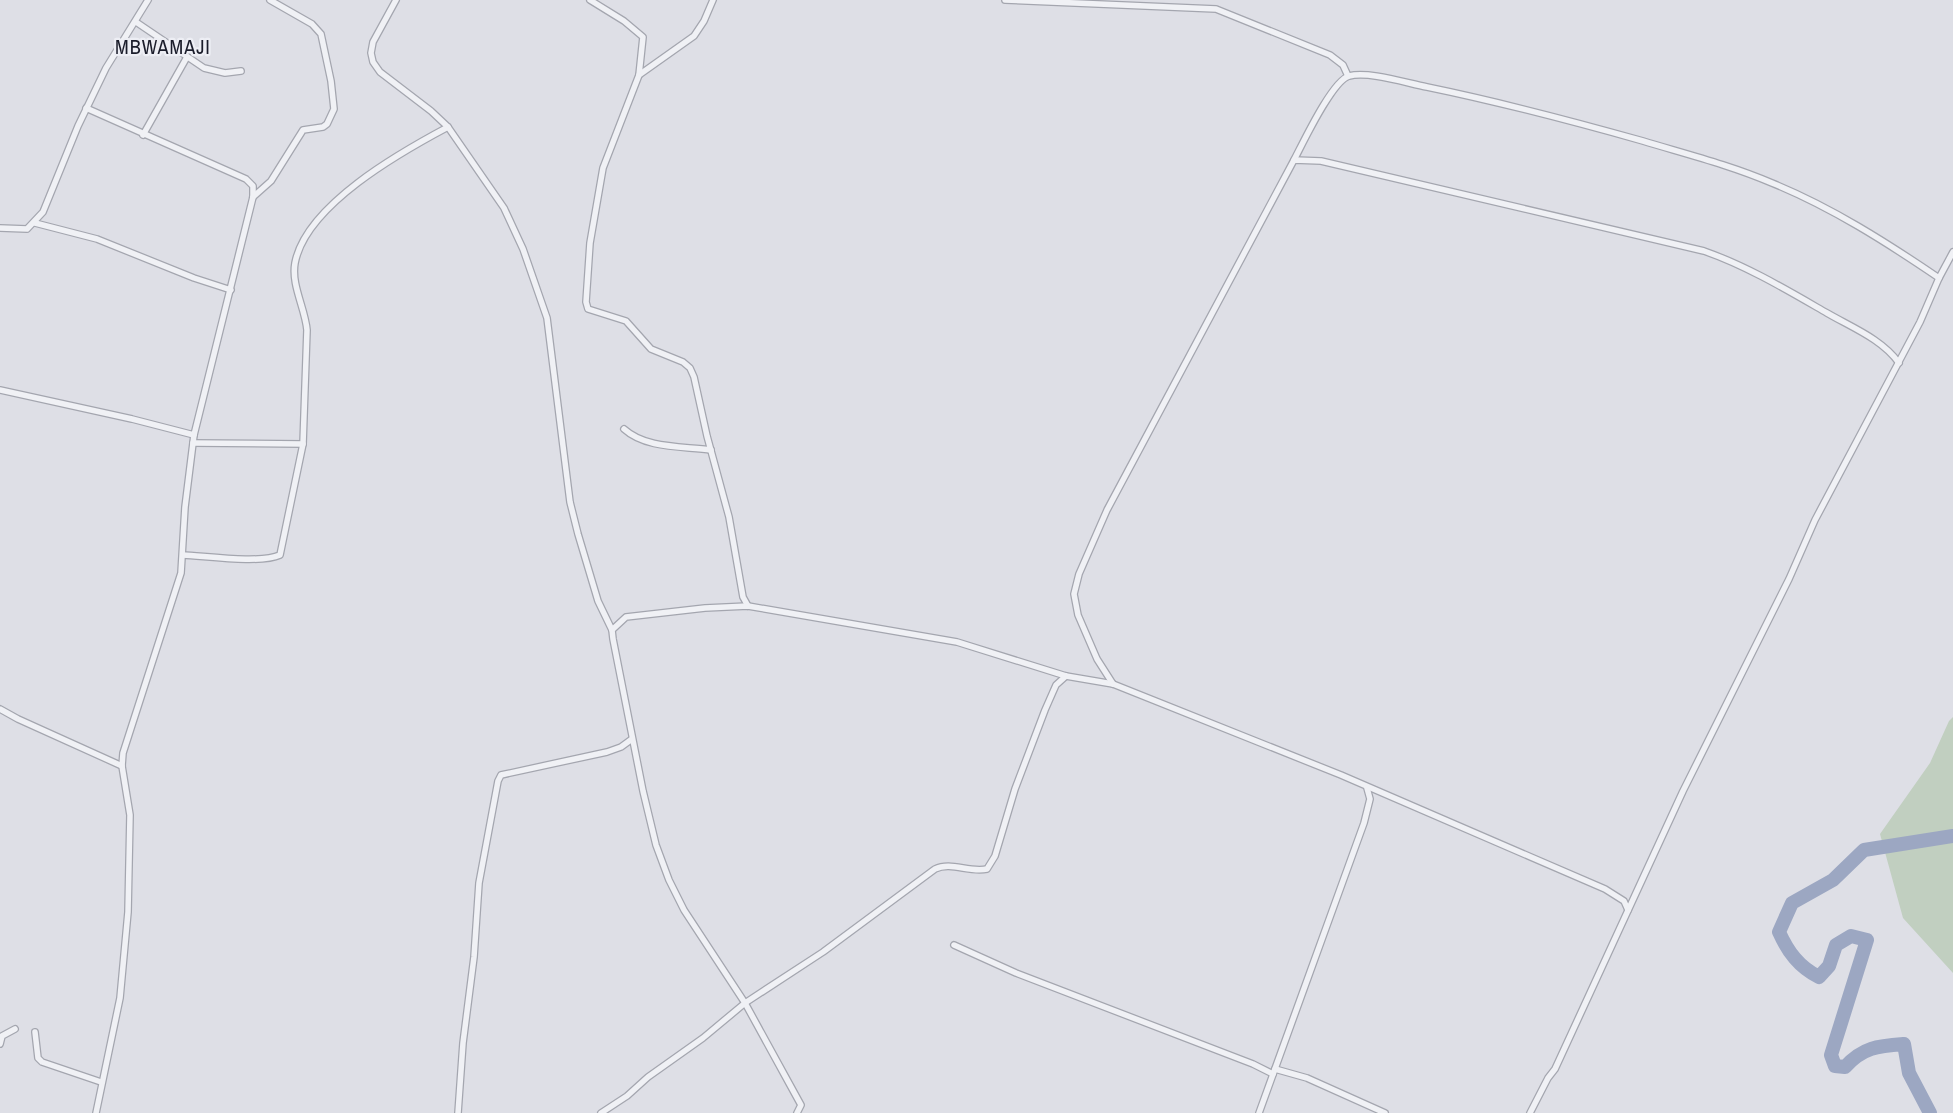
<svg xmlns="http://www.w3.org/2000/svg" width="1953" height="1113" font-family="'Archivo Narrow',sans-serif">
<rect width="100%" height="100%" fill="#dedfe6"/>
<!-- green -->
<polygon fill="#c1cfc0" points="1953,717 1953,973 1903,918 1880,834 1930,763 1949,721"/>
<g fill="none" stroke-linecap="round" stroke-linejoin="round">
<!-- river -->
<path stroke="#9ca7c2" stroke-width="14" d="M 1930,1113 L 1909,1073 L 1904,1044 C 1878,1046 1863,1047 1845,1067 L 1835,1066 L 1831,1055 L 1867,940 L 1851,936 L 1836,945 L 1829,966 L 1819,977 C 1799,967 1788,952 1779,932 L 1792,903 L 1833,880 L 1864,850 L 1953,836"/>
<!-- street casing -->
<g stroke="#a4a6af" stroke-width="8">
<g id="street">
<polyline points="396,0 373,42 371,53 373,62 380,72 431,111 448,127 504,208 523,249 547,318 570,502 578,534 598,601 612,630"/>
<polyline points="590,0 624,21 643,37 639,75"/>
<polyline points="713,0 704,21 694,36 639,75 603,168 590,243 586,302 588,309 626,321 651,349 683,362 690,368 694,377 707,436 729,517 743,597 748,606"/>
<polyline points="1005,0 1216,9 1330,55 1343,65 1348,76"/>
<polyline points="136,22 204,68 225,73 241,71"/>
<polyline points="86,108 246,179 253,186 253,197 194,435 185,507 181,573 123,753 122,766 130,815 128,912 120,998 96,1113"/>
<polyline points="143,135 187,57"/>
<path d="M 1294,160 C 1303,143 1332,81 1349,76 C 1369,71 1406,83 1427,87 C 1500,102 1572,121 1643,141 C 1686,154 1730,165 1772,183 C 1831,207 1886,242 1939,278"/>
<polyline points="253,197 271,181 303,130 323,127 327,124 334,109 331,81 321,34 312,24 270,0"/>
<polyline points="35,223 97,239 194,278 231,290"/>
<polyline points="0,228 27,229 43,212 78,126 106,68 148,0"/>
<polyline points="0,390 132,419 194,435"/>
<path d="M 624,429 C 646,449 683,446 711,450"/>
<polyline points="193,443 303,444"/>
<path d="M 183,555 C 206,556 260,564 280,555 L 303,444 L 307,330 C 305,308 291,285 295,263 C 306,205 401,152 448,127"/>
<path d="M 1113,684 L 1097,659 L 1078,615 L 1074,594 L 1079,574 L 1107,510 L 1294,160 L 1321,161 L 1704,251 C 1747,266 1787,290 1827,313 C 1851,327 1882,339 1899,363"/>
<polyline points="0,709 18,719 122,766"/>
<polyline points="954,945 1016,973 1253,1064 1273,1074"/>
<polyline points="35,1032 38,1058 42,1062 101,1082"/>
<polyline points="0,1044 2,1036 15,1029"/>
<polyline points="1275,1069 1307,1078 1385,1113"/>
<polyline points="458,1113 463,1043 474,957 479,883 498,781 501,775 607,752 621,747 632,739"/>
<path d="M 601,1113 L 627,1096 L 648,1077 L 703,1038 L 745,1003 L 823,952 L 935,869 C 951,861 969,873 987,869 L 995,856 L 1015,789 L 1045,710 L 1056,685 L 1066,676"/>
<polyline points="797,1113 801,1105 745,1003 684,910 669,880 656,845 643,791 613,639 612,630 626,617 705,608 748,606 957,642 1066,676 1113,684 1341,775 1605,889 1624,901 1628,910"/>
<polyline points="1259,1113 1364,823 1370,799 1367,788"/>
<polyline points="1530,1113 1548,1078 1555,1069 1683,791 1789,579 1815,520 1920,322 1939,278 1953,252"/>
</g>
</g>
<!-- street -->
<use href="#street" stroke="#f0f1f5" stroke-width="5.5"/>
</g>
<g text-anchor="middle" stroke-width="4.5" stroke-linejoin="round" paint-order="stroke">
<!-- quarter labels -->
<g font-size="20" letter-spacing="1" fill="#1b1d2b" stroke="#edeef4">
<text x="163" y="54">MBWAMAJI</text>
</g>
</g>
</svg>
